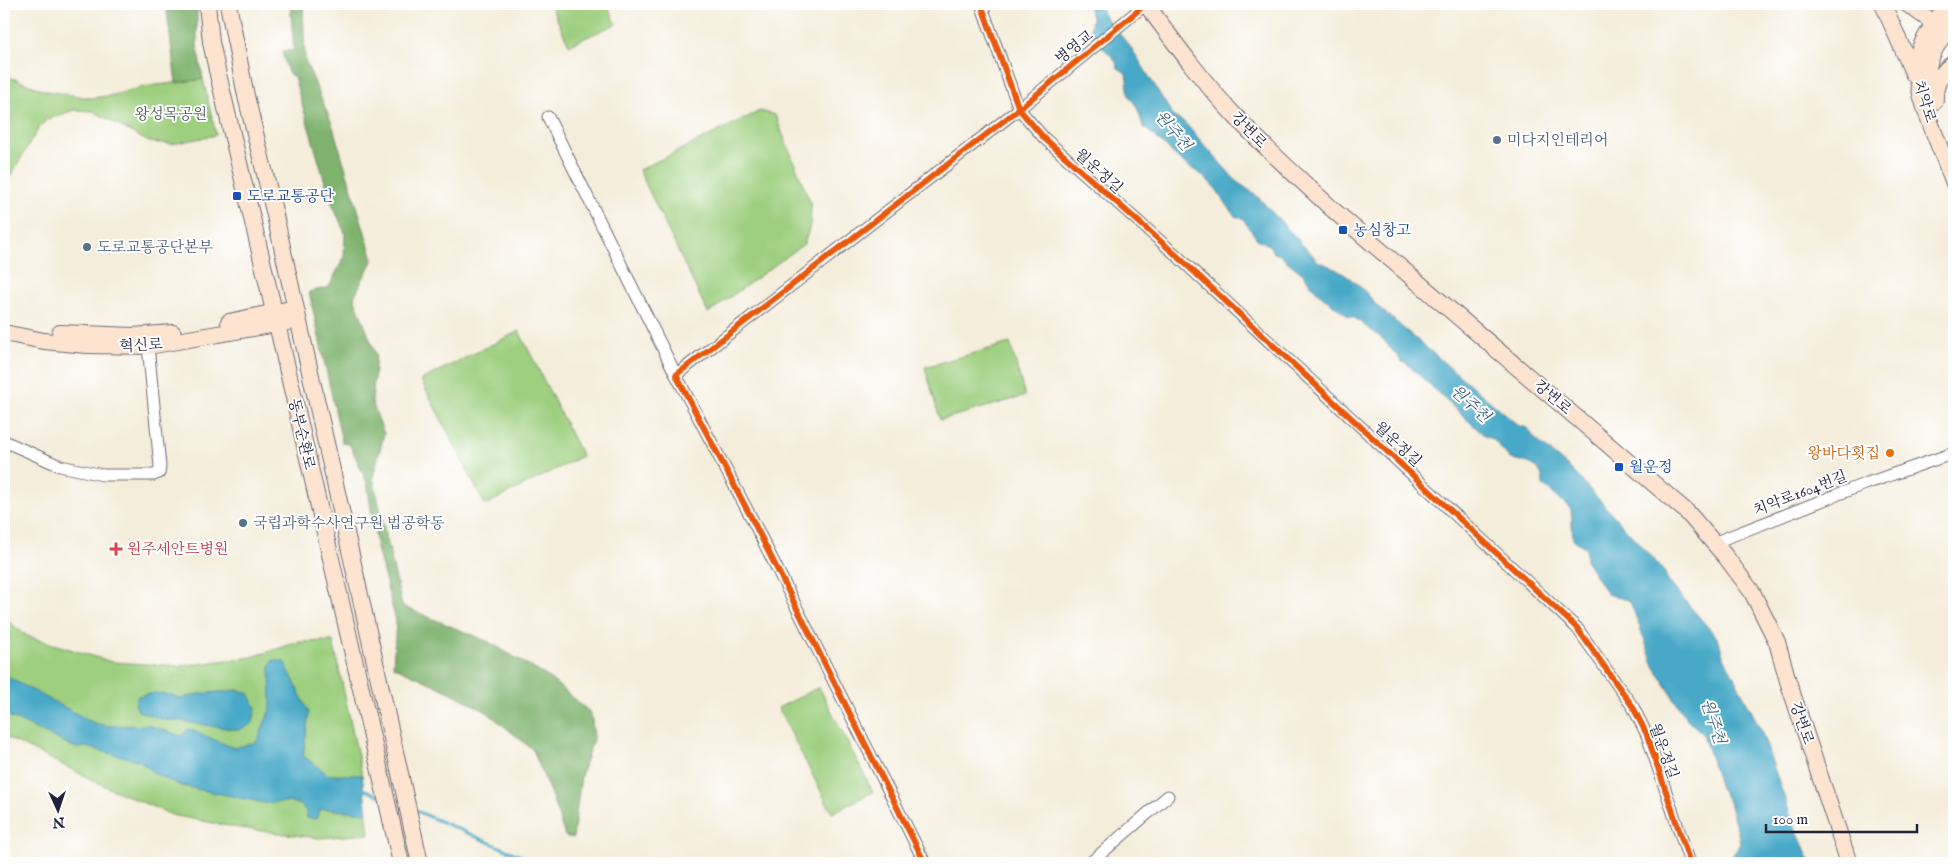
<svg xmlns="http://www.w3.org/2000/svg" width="1958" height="867" font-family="'IM FELL English','Noto Serif KR',serif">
<rect width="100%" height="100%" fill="#fff"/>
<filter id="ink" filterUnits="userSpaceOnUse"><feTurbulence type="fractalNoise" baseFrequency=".02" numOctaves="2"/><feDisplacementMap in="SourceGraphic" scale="10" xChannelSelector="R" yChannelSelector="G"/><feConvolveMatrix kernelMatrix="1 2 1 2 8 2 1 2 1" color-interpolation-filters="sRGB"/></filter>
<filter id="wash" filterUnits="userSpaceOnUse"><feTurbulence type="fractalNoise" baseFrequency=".0096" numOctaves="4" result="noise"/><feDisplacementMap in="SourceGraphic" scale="20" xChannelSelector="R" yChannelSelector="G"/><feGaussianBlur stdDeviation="1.12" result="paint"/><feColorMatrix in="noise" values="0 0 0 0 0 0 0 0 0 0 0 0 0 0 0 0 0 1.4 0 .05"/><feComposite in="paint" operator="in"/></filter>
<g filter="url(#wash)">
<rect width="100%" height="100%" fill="#f4edda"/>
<!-- green -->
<g fill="#9dcf7e" stroke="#60785c">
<polygon points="550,4 607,4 616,24 569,45"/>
<polygon points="4,75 46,91 90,98 110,96 142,87 203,79 216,135 172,144 149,142 93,111 74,110 46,120 38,129 4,187"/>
<polygon points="760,111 775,115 811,204 810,226 804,244 708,313 639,170"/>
<polygon points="519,331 582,456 485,505 421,380"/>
<polygon points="1010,343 1025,396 940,420 925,367"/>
<polygon points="4,618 27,636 112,662 180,666 252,657 298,642 333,641 362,775 369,834 318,838 239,828 172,815 109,788 4,736 4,685 6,678 4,675"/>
<polygon points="819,687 873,792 832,813 778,708"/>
</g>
<!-- forest -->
<g fill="#7eb26d" stroke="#506a54">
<polygon points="166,4 197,4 197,46 203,79 176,83"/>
<polygon points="290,4 303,4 305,60 332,124 373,259 354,297 376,355 372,402 384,434 373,478 402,606 489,642 548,677 591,713 594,736 581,776 573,838 565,836 553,800 533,750 487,712 450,692 393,666 396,621 377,548 367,483 350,445 342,442 309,292 329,287 344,257 345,233 330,199 294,77 288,73 282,52 294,50"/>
</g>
<!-- water -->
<g fill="#47a9c7" stroke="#346681">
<path d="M 1087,4 L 1100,4 L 1103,14 L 1132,49 L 1174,117 L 1185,123 L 1237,182 L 1255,194 L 1319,262 C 1341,269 1363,286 1376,305 L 1519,426 L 1528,428 L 1534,438 L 1574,472 L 1664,571 L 1668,581 L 1719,640 L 1722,653 L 1761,730 L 1792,820 L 1811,863 L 1734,863 L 1732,856 L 1741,844 L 1729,802 L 1720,788 L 1703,734 L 1686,718 L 1654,666 L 1630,601 L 1607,594 L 1586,561 L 1586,548 L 1573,539 L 1571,509 L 1543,485 C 1544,465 1526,461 1510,459 L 1493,439 L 1485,436 L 1406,363 L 1402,362 L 1383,339 L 1353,317 L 1349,317 L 1317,292 L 1303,274 L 1283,258 L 1281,255 L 1274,253 L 1269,245 L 1257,239 L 1243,219 L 1235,216 L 1216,189 L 1202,175 L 1186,165 L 1143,126 L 1137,107 L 1129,96 L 1126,73 L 1118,68 L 1115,60 L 1090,35 L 1092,17 Z"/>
<polygon points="273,660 285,662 309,713 303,756 329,775 362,775 367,813 324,809 320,810 316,819 307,818 306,811 301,805 291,802 265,803 182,786 155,774 140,761 86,747 76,748 4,714 4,675 94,723 109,726 149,725 181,736 189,729 234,748 257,742 271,707 270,666"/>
<polygon points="238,690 249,693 256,708 253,723 239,730 179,721 165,720 138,711 135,704 138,696 155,693 172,695 180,699 198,694"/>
</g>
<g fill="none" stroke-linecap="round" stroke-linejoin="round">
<!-- stream -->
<g stroke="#47a9c7" stroke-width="3">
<polyline points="360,788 380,796"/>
<polyline points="414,810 537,863"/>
</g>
</g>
</g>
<g filter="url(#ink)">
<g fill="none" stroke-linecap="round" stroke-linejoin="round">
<!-- street casing -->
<g stroke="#6c6973" stroke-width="13">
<g id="street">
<polyline points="981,4 1019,109 1044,138 1175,254 1577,628 1633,707 1647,735 1690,863"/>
<polyline points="548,117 676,375"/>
<polyline points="4,441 60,466 103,475 154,475 159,473 160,466 148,346"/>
<polyline points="1713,543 1862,485 1954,453"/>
<polyline points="925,863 752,519 676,375 1019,109 1146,4"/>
<polyline points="1090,863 1168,796"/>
</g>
</g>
<!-- secondary casing -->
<g stroke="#6c6973" stroke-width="18">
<g id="secondary">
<polyline points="207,4 211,42 217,70 277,324 401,863"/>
<polyline points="228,4 246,96 274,211 420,863"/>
<path d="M 1146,4 C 1174,42 1203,82 1236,117 C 1266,149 1300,179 1332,209 L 1687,512 L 1726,557 L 1752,592 L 1777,642 L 1788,681 L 1849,863"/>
<polyline points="1883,4 1914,75"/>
<polyline points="1907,4 1944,30"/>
<path d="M 1949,4 C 1938,17 1921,41 1917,57 C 1911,85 1943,154 1954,183"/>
<path d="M 1929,88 C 1922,58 1940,43 1954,19"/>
<path d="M 1935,101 C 1934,84 1941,72 1954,63"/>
<polyline points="229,322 286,310"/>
<polyline points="4,333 44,341 87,345 148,346 288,322"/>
<polyline points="60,333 133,336 173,333"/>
</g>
</g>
<!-- street -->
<use href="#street" stroke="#fff" stroke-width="11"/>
<!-- secondary -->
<use href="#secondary" stroke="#fde4d1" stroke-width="16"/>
<!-- cycleway casing -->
<g stroke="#fff" stroke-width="9">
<g id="cycleway">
<polyline points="981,4 1019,109 1044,138 1175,254 1577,628 1633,707 1647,735 1690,863"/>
<polyline points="925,863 752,519 676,375 1019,109 1146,4"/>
</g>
</g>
<!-- cycleway -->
<use href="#cycleway" stroke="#e8590c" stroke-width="6"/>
</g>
</g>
<!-- markers -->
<g fill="#5c6f8a" stroke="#fff" stroke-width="2">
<circle cx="1497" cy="140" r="5"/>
<circle cx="87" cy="247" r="5"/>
<circle cx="243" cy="523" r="5"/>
</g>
<g fill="#1a4fb4" stroke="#fff" stroke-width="2">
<rect x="232" y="191" width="10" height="10" rx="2.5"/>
<rect x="1338" y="225" width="10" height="10" rx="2.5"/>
<rect x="1614" y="462" width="10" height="10" rx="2.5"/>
</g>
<circle fill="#e8710a" stroke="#fff" stroke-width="2" cx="1890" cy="453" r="5"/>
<path fill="#e0444e" stroke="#fff" stroke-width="2" d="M113.5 541.5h5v5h5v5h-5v5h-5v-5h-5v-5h5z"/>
<g text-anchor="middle" stroke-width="4" stroke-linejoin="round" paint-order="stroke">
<!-- street labels -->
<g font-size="15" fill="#22223b" stroke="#fff">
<text transform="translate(1074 47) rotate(-39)" y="5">병영교</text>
<text transform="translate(1925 101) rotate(73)" y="5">치악로</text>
<text transform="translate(1249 130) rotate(46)" y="5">강변로</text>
<text transform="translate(1099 171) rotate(42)" y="5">월운정길</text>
<text transform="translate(141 345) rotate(-3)" y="5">혁신로</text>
<text transform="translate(1553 397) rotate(41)" y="5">강변로</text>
<text transform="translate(302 434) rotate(77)" y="5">동부순환로</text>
<text transform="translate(1398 444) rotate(43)" y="5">월운정길</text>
<text transform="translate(1800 493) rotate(-21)" y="5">치악로1604번길</text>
<text transform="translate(1802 723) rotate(71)" y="5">강변로</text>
<text transform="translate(1664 751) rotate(70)" y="5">월운정길</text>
</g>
<!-- park labels -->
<g font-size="15" fill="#4d5f52" stroke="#fff">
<text x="171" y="119">왕성목공원</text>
</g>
<!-- service labels -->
<g font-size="15" fill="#4e5e75" stroke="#fff" text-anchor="start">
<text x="1507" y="145">미다지인테리어</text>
<text x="97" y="252">도로교통공단본부</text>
<text x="253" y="528">국립과학수사연구원 법공학동</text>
</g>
<!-- transit labels -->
<g font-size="15" fill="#164399" stroke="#fff" text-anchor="start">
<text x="247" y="201">도로교통공단</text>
<text x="1353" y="235">농심창고</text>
<text x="1629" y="472">월운정</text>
</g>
<!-- food labels -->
<g font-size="15" fill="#c56008" stroke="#fff" text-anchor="end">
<text x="1880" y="458">왕바다횟집</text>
</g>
<!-- health labels -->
<g font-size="15" fill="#be3a42" stroke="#fff" text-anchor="start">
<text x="127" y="554">원주세안트병원</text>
</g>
<!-- water labels -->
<g font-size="16" font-style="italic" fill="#335f7a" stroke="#fff">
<text transform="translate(1174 130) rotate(50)" y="6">원주천</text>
<text transform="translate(1471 403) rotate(42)" y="6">원주천</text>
<text transform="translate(1714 721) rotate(72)" y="6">원주천</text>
</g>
</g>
<!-- margin -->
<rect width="1958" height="867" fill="none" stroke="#fff" stroke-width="20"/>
<!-- north arrow -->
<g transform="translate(58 810) rotate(177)" stroke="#ffffff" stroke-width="4" paint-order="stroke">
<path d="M0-4L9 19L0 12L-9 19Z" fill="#22223b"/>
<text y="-8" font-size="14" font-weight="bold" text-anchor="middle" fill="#22223b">N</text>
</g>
<!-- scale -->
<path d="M1766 824v8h151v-8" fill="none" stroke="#22223b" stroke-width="2.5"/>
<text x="1773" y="824" font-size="15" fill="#22223b" stroke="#ffffff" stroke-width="4" paint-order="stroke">100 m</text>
</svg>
